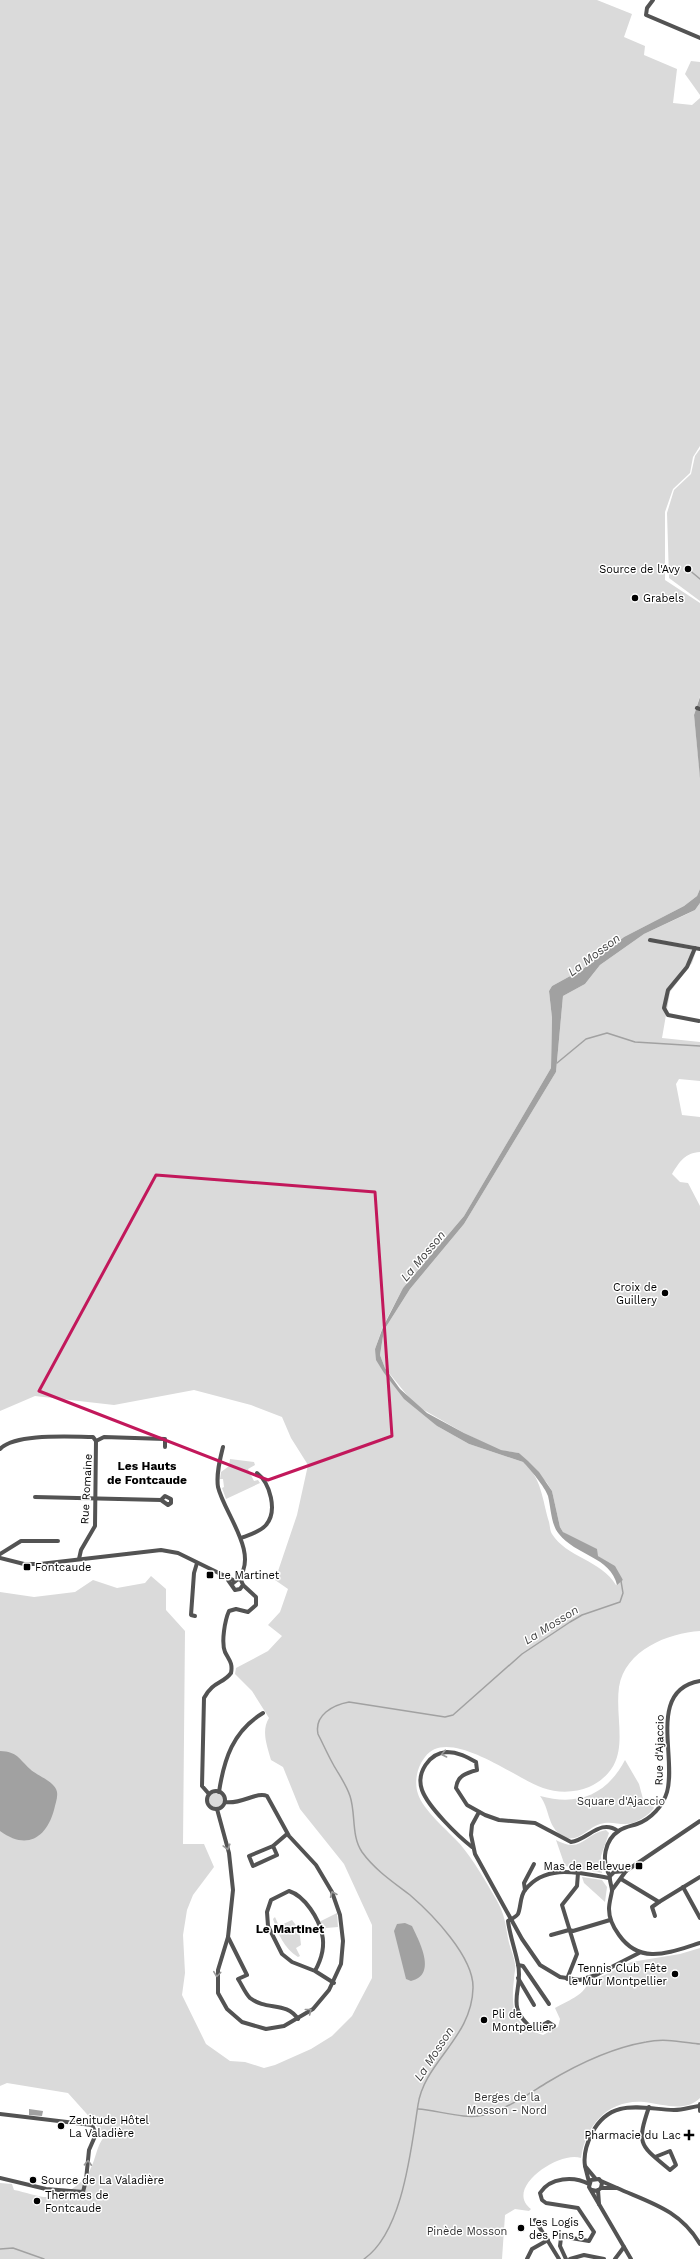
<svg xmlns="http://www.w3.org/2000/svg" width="700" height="2259" font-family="'Work Sans',sans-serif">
<rect width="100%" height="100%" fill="#fff"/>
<!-- green -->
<g fill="#dadada">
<path d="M 0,0 L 597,0 L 632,14 L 624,37 L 645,46 L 644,55 L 677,69 L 673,103 L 692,105 L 700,98 L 700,446 L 693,457 L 690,473 L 673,489 L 665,512 L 665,580 L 700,603 L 700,696 L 694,715 L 700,776 L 700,889 L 697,896 L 684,906 L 624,937 L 583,969 L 552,986 L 549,991 L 552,1018 L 551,1068 L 464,1216 L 403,1288 L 383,1326 L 375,1349 L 384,1373 L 437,1426 L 469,1444 L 523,1462 C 542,1478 542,1499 549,1522 C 550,1526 550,1531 552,1534 C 566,1557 601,1560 616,1585 L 623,1580 L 611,1565 L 563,1532 L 560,1527 L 552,1491 L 547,1483 L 519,1453 L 498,1450 L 464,1433 L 415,1405 L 385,1368 L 380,1355 L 384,1330 L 410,1289 L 464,1224 L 556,1072 L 563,996 L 585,984 L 600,965 L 644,934 L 685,915 L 695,910 L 700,903 L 700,947 L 654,939 L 650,940 L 696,951 L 692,963 L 670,992 L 662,1038 L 700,1042 L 700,1081 L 679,1079 L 676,1084 L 682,1115 L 700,1117 L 700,1152 C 685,1153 680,1161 672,1174 L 680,1182 L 688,1183 L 700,1206 L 700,1631 C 668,1633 625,1650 619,1687 C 614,1725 635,1765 589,1787 C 575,1793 557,1793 543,1788 C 516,1779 448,1725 425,1757 C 417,1767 414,1782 418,1794 C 423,1810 448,1831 460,1844 C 474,1861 485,1880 496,1899 C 506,1917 505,1924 509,1943 C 511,1950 514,1957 515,1964 C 516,1969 514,1974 514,1979 C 511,2007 512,2026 543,2035 L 558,2027 L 560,2019 L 555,2008 C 567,2001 583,1996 588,1983 L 631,1962 L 680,1954 L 700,1948 L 700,2098 C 685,2113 663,2104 644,2102 C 608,2099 586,2125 581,2158 C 560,2150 503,2188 531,2209 L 529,2211 L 515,2209 L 505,2215 L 502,2259 L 0,2259 L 0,2183 L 12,2184 L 14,2190 C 26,2192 39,2198 50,2197 C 64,2197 85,2182 90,2170 C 96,2159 96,2147 104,2137 L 94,2122 L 68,2093 L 7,2083 L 0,2086 L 0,1592 L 34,1597 L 75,1592 L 93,1580 L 117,1588 L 145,1583 L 151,1576 L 166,1589 L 166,1610 L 185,1631 L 183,1844 L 204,1844 L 214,1867 L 193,1895 L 187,1910 L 183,1935 L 185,1973 L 182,1995 L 206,2044 L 230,2061 L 245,2062 L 264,2068 L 275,2065 L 311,2049 L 332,2036 L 352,2016 L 372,1978 L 372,1925 L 344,1864 L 300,1809 L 283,1767 L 271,1760 C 267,1745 261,1731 269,1718 L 252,1691 L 235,1674 L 236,1668 L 268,1651 L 282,1636 L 268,1625 L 280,1612 L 288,1589 L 275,1580 L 297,1515 L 308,1465 L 291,1438 L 282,1417 L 251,1405 L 194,1390 L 114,1405 L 35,1396 L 0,1411 Z"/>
<polygon points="691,61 700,62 700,95 685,74"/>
<polygon points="700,449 700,601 669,578 667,513 674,490 691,474 695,456"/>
<polygon points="230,1459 254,1462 255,1465 248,1469 254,1481 258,1480 260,1483 226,1499 222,1488 224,1487 223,1479 220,1479 221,1472 229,1466"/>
<path d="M 625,1760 L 639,1784 L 643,1799 L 650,1800 L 654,1808 C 648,1816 636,1824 625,1824 C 617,1824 609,1821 600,1824 C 587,1828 577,1845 562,1836 C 547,1826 550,1809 540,1796 C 577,1806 606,1796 625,1760 Z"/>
<circle cx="216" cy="1800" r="7"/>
<path d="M 606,1830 L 609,1833 L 601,1856 L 602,1873 L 565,1866 L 556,1840 C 582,1854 584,1834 606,1830 Z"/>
<polygon points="582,1877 602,1880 607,1887 605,1902 584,1883"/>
<polygon points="337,1913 338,1927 326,1928 324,1934 319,1922"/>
<path d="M 275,1917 L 279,1926 L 292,1920 C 299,1928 300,1934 301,1945 L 296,1948 L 300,1956 L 298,1957 C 284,1948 278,1934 273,1919 Z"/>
</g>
<!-- water -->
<g fill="#a1a1a1">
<polygon points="700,697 700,778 694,715"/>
<path d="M 700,889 L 700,903 L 695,910 L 644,934 L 600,965 L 585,984 L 563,996 L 556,1072 L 464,1224 L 410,1289 L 384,1330 L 380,1355 L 385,1368 L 400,1389 L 427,1413 L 464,1433 L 501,1450 L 519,1453 L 528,1461 L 539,1472 L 552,1491 L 560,1527 L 563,1532 L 597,1549 L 598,1556 L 615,1566 L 623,1580 L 617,1585 C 611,1557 575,1555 559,1534 C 551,1525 551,1508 548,1496 C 545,1487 530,1469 523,1462 L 469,1444 L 437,1426 L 404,1399 L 384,1373 L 376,1360 L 375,1349 L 383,1327 L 403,1288 L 464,1216 L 551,1068 L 552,1018 L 549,991 L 552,986 L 583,969 L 624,937 L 684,906 L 697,896 Z"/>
<path d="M 0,1751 C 18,1752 18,1758 30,1769 C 37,1776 55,1781 57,1792 C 58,1798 55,1805 54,1810 C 46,1839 26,1850 0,1831 Z"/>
<path d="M 405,1923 L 412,1926 C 419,1941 438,1975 411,1981 L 406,1979 L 394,1931 L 397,1924 Z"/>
<polygon points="29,2109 43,2111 42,2116 29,2115"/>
</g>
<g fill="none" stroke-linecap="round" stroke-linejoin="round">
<!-- stream -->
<g stroke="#a1a1a1" stroke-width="1.5">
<polyline points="688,569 700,579"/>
<polyline points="557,1063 586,1039 607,1033 635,1042 700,1046"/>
<path d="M 418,2109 C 437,2110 465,2120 484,2115 C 507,2109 528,2094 548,2082 C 578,2064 611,2048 646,2042 C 664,2038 682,2042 700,2044"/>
<polyline points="0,2249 13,2248 44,2259"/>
<path d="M 364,2259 C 403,2232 411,2149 418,2105 C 424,2062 472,2038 473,1988 C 474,1957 432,1914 410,1895 C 393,1882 375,1870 362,1852 C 351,1836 356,1814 350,1796 C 346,1784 339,1775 333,1764 C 328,1755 323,1744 318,1734 C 314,1715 333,1705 349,1702 L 445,1717 L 453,1715 L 522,1654 L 570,1622 L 582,1615 L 620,1602 L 623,1593 L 621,1581"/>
</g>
<!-- minor -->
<g stroke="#535353" stroke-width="4">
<polyline points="653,0 647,8 646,15 700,38"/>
<polyline points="697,708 700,709"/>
<polyline points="650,940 700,949"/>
<polyline points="695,948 687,967 668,990 664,1008 668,1015 699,1021"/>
<path d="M 223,1447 C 220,1459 216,1474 218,1487 C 224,1513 260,1554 238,1579"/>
<path d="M 0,1449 C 16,1433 71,1437 93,1437 L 96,1441 L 104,1437 L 165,1439 L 165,1447"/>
<polyline points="35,1497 161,1500 168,1505 171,1503 171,1499 165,1496 161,1500"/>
<path d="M 241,1538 C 249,1535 260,1532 266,1525 C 278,1511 270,1483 257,1473"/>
<polyline points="0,1554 21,1541 58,1541"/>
<polyline points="0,1558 24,1564 40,1564 161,1550 178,1553 233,1580"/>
<polyline points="79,1559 81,1550 95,1526 96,1441"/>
<polyline points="228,1580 235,1590 240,1589 243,1585 241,1580 238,1579 232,1584"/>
<polyline points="195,1616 191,1615 194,1573 197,1563"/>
<circle cx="216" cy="1800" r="9"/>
<path d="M 219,1792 C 224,1759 233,1731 263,1713"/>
<path d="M 209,1794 L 202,1786 L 204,1698 C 213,1681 223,1684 231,1673 C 233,1663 229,1660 225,1652 C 221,1642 225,1620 229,1611 L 236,1609 L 248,1612 L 256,1605 L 256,1597 L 243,1585"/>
<path d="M 217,1809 L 229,1853 L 233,1890 L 228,1937 L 218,1970 L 218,1993 L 227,2009 L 242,2022 L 266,2029 L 284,2026 L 313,2009 L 329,1990 L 341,1964 L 343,1941 L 340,1915 L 332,1892 L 316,1865 L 289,1836 L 267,1796 C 257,1791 241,1805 225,1802"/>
<polyline points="479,1812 472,1825 471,1835 475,1854 522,1939 540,1965 560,1977 580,1980 596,1975 639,1953"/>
<polyline points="273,1846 277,1855 253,1866 249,1856 273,1846 287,1834"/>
<path d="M 472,1847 C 458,1836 428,1807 422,1790 C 416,1773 429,1753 447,1752 C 458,1752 467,1757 476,1762 L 477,1770 C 466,1773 457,1776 456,1788 L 467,1805 L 485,1815 L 499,1820 L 535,1823 L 571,1842 C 588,1840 600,1818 618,1831"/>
<path d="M 626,1871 L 614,1872 L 610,1876 C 609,1881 612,1886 612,1891 C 611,1897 609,1903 609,1909 C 609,1919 613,1927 619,1935 C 641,1966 670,1952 700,1943"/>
<path d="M 610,1876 C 601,1861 604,1840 620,1830 C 625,1827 631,1826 637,1824 C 651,1819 663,1806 667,1792 C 677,1757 647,1690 700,1681"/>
<polyline points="621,1879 659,1902 700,1877"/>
<polyline points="683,1887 700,1918"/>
<polyline points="525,1890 524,1883 534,1864"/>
<polyline points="612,1890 626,1871 700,1821"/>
<polyline points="655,1916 652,1907 659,1902"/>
<polyline points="551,1935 569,1930 573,1931 610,1920"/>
<path d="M 228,1937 L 247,1975 L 238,1979 C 242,1985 245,1993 250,1998 C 267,2011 286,2001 298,2019"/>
<polyline points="518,1965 523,1966 549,2004"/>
<path d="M 315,1971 C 321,1960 325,1946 322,1934 C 319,1919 305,1896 289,1891 L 271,1900 L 267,1912 L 268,1926 L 282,1954 L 292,1962 L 315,1971 L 334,1983"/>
<polyline points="518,1978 534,2005"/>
<polyline points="567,1979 577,1954 562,1905 577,1886 578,1873"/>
<path d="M 534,2030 L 548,2022 L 554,2026 C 547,2031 541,2031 533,2029 C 503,2005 524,1991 518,1964 C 515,1949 510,1936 508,1921 C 511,1919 516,1917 518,1914 C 521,1907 520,1896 525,1890 C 546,1863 580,1873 609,1878"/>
<polyline points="700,2104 700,2111"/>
<path d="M 649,2107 C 636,2145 640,2145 670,2170 L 676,2165 L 670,2151 L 655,2157"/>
<polyline points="0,2114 92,2125 96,2134 89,2150 86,2180 83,2192 46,2189 0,2178"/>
<path d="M 585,2166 C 583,2154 587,2143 592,2133 C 611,2097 642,2109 674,2110 C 683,2110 691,2107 699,2106"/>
<polyline points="589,2182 585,2166 595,2178"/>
<polyline points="601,2188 617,2188 601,2181"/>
<path d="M 617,2188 C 651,2203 680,2210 700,2244"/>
<polyline points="592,2190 597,2191 601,2188 602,2183 599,2179 591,2180 589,2187 631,2259"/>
<polyline points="598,2190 599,2204"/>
<polyline points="535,2220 559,2259"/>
<polyline points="527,2259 532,2249 548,2240"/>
<path d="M 566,2259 L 560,2246 L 561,2238 L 565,2237 L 589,2241 L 594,2232 L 578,2208 L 546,2203 L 542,2200 L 540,2193 C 550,2177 574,2176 589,2184"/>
<polyline points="570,2259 584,2255 604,2259"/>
<polyline points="615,2259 624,2247"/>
</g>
</g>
<!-- one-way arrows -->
<defs><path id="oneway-chevron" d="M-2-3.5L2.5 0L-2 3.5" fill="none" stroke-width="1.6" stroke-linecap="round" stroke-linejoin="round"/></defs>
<g stroke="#989898">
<use href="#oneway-chevron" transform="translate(444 1754) rotate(168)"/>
<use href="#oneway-chevron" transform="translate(227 1847) rotate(75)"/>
<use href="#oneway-chevron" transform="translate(333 1894) rotate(-113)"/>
<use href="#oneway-chevron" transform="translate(217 1974) rotate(97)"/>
<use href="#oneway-chevron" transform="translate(309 2011) rotate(-38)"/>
<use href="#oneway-chevron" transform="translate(88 2163) rotate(-87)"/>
</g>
<!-- marked area -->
<path fill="none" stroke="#c2185b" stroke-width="3" stroke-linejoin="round" d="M 156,1175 L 375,1192 L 392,1436 L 268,1480 L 39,1391 Z"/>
<!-- markers -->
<g fill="#000" stroke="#fff" stroke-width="1.5">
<circle cx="688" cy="569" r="4"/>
<circle cx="635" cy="598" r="4"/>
<circle cx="665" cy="1293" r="4"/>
<rect x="23" y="1563" width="8" height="8" rx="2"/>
<rect x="206" y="1571" width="8" height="8" rx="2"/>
<rect x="635" y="1862" width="8" height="8" rx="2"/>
<circle cx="675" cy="1974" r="4"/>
<circle cx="484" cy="2020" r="4"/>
<circle cx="61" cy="2126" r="4"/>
<path d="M687 2129h4v4h4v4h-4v4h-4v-4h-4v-4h4z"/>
<circle cx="33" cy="2180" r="4"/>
<circle cx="37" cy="2201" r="4"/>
<circle cx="521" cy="2228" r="4"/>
</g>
<g text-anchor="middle" stroke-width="3" stroke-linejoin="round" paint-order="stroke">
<!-- poi labels -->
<g font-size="11" fill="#000" stroke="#fff" text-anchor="start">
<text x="680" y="573" text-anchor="end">Source de l'Avy</text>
<text x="643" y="602">Grabels</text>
<text x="657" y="1291" text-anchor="end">Croix de<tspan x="657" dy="13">Guillery</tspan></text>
<text x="35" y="1571">Fontcaude</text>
<text x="218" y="1579">Le Martinet</text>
<text x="631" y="1870" text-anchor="end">Mas de Bellevue</text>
<text x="667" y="1972" text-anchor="end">Tennis Club Fête<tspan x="667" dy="13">le Mur Montpellier</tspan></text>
<text x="492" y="2018">Pli de<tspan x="492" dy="13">Montpellier</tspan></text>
<text x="69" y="2124">Zenitude Hôtel<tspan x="69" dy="13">La Valadière</tspan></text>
<text x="681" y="2139" text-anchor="end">Pharmacie du Lac</text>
<text x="41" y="2184">Source de La Valadière</text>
<text x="45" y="2199">Thermes de<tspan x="45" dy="13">Fontcaude</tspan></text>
<text x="529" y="2226">Les Logis<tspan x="529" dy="13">des Pins 5</tspan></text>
</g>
<!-- street labels -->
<g font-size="11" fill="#000" stroke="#fff">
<text transform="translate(86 1489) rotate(-87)" y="4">Rue Romaine</text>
<text transform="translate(659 1750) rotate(-89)" y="4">Rue d'Ajaccio</text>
</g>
<!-- park labels -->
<g font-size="11" fill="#313131" stroke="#fff">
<text x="621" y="1805">Square d'Ajaccio</text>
<text x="507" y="2101">Berges de la<tspan x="507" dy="13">Mosson - Nord</tspan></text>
<text x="467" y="2235">Pinède Mosson</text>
</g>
<!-- water labels -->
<g font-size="12" font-style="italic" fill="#424242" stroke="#fff">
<text transform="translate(594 955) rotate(-37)" y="4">La Mosson</text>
<text transform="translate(423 1256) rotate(-50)" y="4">La Mosson</text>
<text transform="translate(551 1625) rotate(-32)" y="4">La Mosson</text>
<text transform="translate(434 2054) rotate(-57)" y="4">La Mosson</text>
</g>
<!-- neighbourhood labels -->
<g font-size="12" font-weight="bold" fill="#000" stroke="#fff">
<text x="147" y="1470">Les Hauts<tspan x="147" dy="14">de Fontcaude</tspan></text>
<text x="290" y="1933">Le Martinet</text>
</g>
</g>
</svg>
